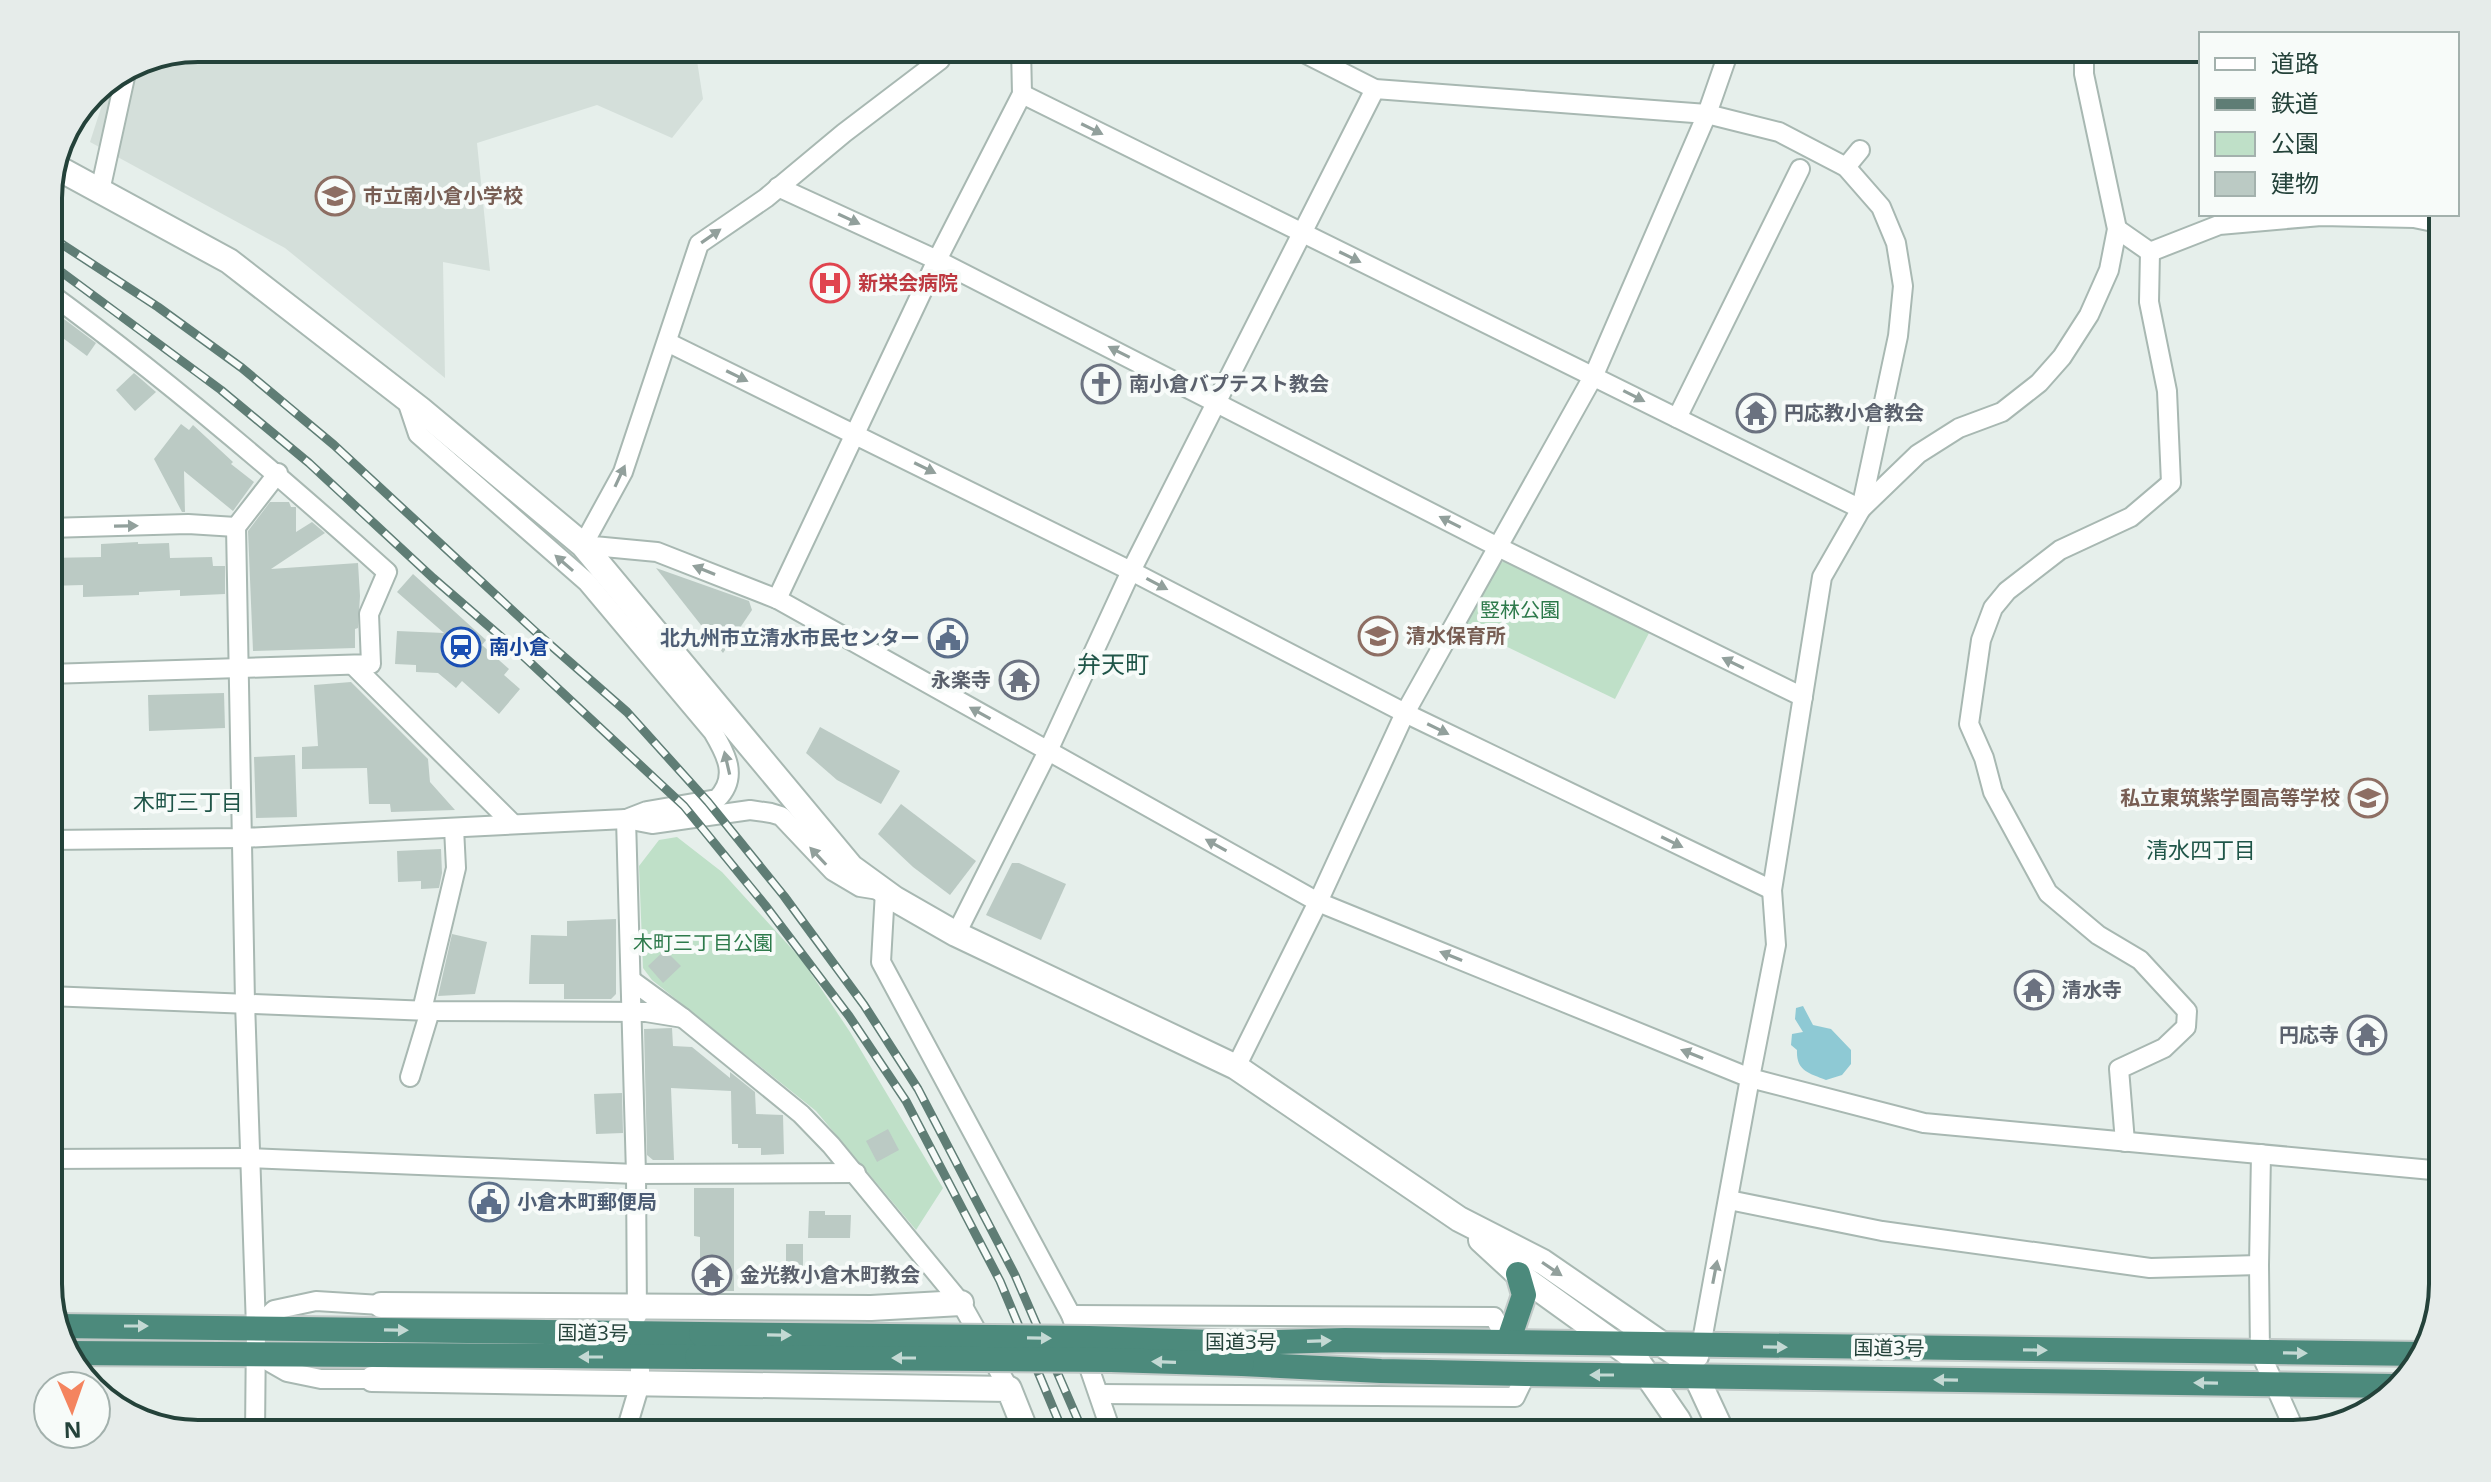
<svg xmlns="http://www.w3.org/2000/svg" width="2491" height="1482" font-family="'Noto Sans','Noto Sans JP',sans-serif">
<rect width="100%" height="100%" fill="#e6efeb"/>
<!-- built -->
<polygon fill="#d4dfda" points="198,48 695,48 703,99 672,138 597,105 477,143 490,271 443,262 445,378 285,248 90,142 110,80 141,59"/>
<!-- green -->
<g fill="#bfe0c8">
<polygon points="1507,561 1650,631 1615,699 1464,626 1495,564"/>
<polygon points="677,837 722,872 802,960 850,1032 943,1188 916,1230 816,1111 652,980 643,968 639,866 659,840"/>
</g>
<!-- water -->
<path fill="#8ec9d4" d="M 1803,1006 L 1813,1025 L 1831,1029 L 1851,1050 L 1851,1064 L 1842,1075 L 1826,1080 C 1809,1073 1796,1071 1797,1050 L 1791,1045 L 1792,1034 L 1803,1032 L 1795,1019 L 1796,1008 Z"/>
<!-- building -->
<g fill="#bbcac4">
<polygon points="48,307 96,343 87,356 48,327"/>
<polygon points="134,373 156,392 135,411 116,390"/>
<polygon points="181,424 189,430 193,425 233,462 231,464 254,482 233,511 184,471 185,512 182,512 154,459"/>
<polygon points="270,502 289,502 291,507 296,507 296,532 312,522 325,533 271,569 358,563 360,596 358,628 355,629 355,648 253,651 248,531"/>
<polygon points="138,542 138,544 169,543 170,558 212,557 213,566 225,566 225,594 180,596 180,590 139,592 139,595 83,597 83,585 48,586 48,558 101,557 101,544"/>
<polygon points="656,568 749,601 752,610 723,653"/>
<polygon points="413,574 486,640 482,645 509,669 504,675 520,689 499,714 462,681 456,688 438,673 416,672 416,665 395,664 397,631 444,633 397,592"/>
<polygon points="351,682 428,759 430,782 455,810 391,812 390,804 369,804 367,768 302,769 302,747 318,746 314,685"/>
<polygon points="224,693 225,728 149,731 148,695"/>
<polygon points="820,727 900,771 881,804 837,780 806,753"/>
<polygon points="295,755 297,817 256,818 254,757"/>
<polygon points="901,804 976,861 950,895 913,867 878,834"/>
<polygon points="441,849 442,873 439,888 421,889 421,881 398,882 397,851"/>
<polygon points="1012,863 1019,863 1066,884 1041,940 986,915"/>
<polygon points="616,919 616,994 611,999 564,999 564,984 529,984 531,935 567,936 567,921"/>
<polygon points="452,934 487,942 475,994 438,996"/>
<polygon points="665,950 681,966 663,983 648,966"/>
<polygon points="672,1028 673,1046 692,1047 730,1078 730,1072 755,1092 756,1114 783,1115 784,1154 761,1155 761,1148 738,1148 738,1144 732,1144 731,1091 671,1088 674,1160 653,1160 647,1155 644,1029"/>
<polygon points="622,1093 623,1133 596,1134 594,1094"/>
<polygon points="888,1129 899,1150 877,1162 866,1141"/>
<polygon points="694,1188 734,1188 734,1291 700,1291 700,1237 694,1236"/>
<polygon points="809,1211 825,1211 825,1215 851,1215 850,1238 808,1238"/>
<rect x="786" y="1244" width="17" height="37"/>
</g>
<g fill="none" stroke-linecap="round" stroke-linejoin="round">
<!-- minor casing -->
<g stroke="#a8b8b2" stroke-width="22">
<g id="minor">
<polyline points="946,48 940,60 844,133 766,198 699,244 623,472 583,545 657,552 777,599 1318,902 1750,1078 1699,1357"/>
<polyline points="1294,48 1375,89 1707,114 1779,132 1846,167 1881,207 1896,243 1903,286 1898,336 1861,509"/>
<polyline points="2084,48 2084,74 2117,229 2109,270 2089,315 2062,357 2039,383 2002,412 1959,428 1918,454 1861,509 1822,577 1772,890 1776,945 1750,1078 1924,1123 2443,1171"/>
<polyline points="1022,94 1861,509"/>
<polyline points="1846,167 1860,150"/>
<polyline points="778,187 937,260 1498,547 1803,697"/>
<polyline points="100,191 127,68"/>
<polyline points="2117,229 2150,252"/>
<polyline points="2150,252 2219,225 2321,216 2414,218 2443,224"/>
<path d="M 48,292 C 167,379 278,474 387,572 L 369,614 L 371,664 L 48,674"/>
<polyline points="667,342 1131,571 1405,713 1772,890"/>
<path d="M 406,398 L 418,434 L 587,582 L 713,732 C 726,754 739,777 717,799 L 647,811 L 629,818"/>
<polyline points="1677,418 1800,169"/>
<polyline points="48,528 188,524 236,527"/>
<polyline points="777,599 937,260 1022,94 1021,48"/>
<polyline points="353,665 513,824"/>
<polyline points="626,819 636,1174 637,1316"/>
<polyline points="48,840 242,838 626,819 652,824 750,810 771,813 781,816 833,871 860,887 885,891 881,962 1071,1315 1112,1434"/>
<polyline points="956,934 1048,751 1131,571 1375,89"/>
<polyline points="631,980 683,1018 801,1114 831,1145 961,1303 1009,1389"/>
<polyline points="48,996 430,1011 646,1012 683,1018"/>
<polyline points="422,1010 456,868 454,828"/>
<polyline points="1236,1067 1318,902 1405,713 1594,375 1707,114 1730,48"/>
<polyline points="410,1077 430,1011"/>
<polyline points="2125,1142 2119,1069 2164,1048 2186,1027 2187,1011 2140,960 2098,935 2048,893 1993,792 1984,758 1969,724 1981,640 1993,608 2007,591 2060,550 2131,517 2171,483 2167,391 2149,302 2150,252"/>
<polyline points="2261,1154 2259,1265 2260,1352 2296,1433"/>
<polyline points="48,1159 250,1158 636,1174 856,1173"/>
<polyline points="1729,1200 1882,1231 2150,1268 2259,1265"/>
<polyline points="1071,1315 1494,1317 1508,1342"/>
<polyline points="256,1328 274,1310 316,1301 381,1305"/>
<polyline points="259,1356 287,1372 321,1379 372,1379"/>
<polyline points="1099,1394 1515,1397 1526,1374"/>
<polyline points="255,1434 256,1328 245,1002 236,527 278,473"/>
<polyline points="625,1434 640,1384 640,1370"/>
</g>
</g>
<!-- tertiary casing -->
<g stroke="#a8b8b2" stroke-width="28">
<g id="tertiary">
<polyline points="58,168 229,261 420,409 583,545 851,867 895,899 956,934 1236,1067 1459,1219 1543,1262 1682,1358 1696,1376 1723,1434"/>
<polyline points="1481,1240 1518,1274 1636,1359 1678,1420 1685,1434"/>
<polyline points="381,1305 871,1308 961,1303"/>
<polyline points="372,1379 1009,1389 1027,1434"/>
</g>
</g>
<!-- trunk casing -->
<g stroke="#c2cac8" stroke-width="28">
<g id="trunk">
<polyline points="58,1326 701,1334"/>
<polyline points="1508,1342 1524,1295 1518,1274"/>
<polyline points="1241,1343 1345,1340 2424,1354"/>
<polyline points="66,1353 697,1357"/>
<polyline points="1242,1364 1381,1371 1526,1374 2396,1386"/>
</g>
</g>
<!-- minor -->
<use href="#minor" stroke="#fff" stroke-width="18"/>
<!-- tertiary -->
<use href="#tertiary" stroke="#fff" stroke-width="24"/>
<!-- trunk -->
<use href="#trunk" stroke="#4c8a7c" stroke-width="24"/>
<!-- rail casing -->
<g stroke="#5f7d75" stroke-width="9">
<g id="rail">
<polyline points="48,235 158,307 242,368 334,445 539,635 627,712 708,802 784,896 864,1005 918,1089 1015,1275 1084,1434"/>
<polyline points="48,262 221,390 309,463 433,578 521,654 684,806 765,905 849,1016 906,1101 1000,1281 1064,1434"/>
</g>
</g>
<!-- rail -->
<use href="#rail" stroke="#f7fbf9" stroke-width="6" stroke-dasharray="18" stroke-linecap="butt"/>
<!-- trunk-bridge casing -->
<g stroke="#c2cac8" stroke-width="28" stroke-linecap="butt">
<g id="trunk-bridge">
<polyline points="701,1334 1089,1338 1241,1343"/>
<polyline points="697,1357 1111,1360 1242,1364"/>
</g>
</g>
<!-- trunk-bridge -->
<use href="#trunk-bridge" stroke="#4c8a7c" stroke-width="24"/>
</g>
<!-- one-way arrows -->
<defs><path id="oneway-solid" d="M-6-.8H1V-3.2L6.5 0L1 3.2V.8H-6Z" transform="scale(2)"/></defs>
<g fill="#92a09c">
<use href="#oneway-solid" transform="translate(1092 129) rotate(26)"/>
<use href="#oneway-solid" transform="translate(849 219) rotate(25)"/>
<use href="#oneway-solid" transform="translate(711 236) rotate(-35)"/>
<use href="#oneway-solid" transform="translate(1350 257) rotate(26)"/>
<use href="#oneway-solid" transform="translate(1119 352) rotate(-153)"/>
<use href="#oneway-solid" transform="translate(737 376) rotate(26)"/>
<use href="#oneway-solid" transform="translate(1634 396) rotate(27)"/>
<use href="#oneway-solid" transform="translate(925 468) rotate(26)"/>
<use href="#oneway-solid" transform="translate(620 476) rotate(-65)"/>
<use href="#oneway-solid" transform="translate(1450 522) rotate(-153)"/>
<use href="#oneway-solid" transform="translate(126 526) rotate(-1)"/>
<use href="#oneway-solid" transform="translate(564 563) rotate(-139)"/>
<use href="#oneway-solid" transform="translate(704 570) rotate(-158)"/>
<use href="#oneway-solid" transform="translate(1157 584) rotate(28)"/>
<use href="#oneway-solid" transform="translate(1733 663) rotate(-154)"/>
<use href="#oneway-solid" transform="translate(980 713) rotate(-151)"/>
<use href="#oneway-solid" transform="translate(1438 729) rotate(26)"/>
<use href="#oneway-solid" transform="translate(727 763) rotate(-103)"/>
<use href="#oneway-solid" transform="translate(1672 842) rotate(26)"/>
<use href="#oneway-solid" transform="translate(1216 845) rotate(-151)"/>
<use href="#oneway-solid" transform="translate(818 856) rotate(-133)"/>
<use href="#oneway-solid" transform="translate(1451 956) rotate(-158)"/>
<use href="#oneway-solid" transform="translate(1692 1054) rotate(-158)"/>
<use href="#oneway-solid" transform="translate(1552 1269) rotate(34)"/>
<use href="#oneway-solid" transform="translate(1715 1272) rotate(-79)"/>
</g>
<g fill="#c4d9d4">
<use href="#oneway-solid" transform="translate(136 1326)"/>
<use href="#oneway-solid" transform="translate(396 1330) rotate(1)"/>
<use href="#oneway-solid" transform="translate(779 1335) rotate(1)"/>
<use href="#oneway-solid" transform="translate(1039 1338) rotate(1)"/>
<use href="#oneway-solid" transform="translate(1319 1341) rotate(-2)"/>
<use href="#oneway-solid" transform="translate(1775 1347) rotate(1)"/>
<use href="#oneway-solid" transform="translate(2035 1350) rotate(1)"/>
<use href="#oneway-solid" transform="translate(2295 1353) rotate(1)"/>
<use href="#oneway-solid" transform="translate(591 1357) rotate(-180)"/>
<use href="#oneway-solid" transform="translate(904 1358) rotate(-180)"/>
<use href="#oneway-solid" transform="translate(1164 1362) rotate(-178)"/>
<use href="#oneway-solid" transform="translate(1602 1375) rotate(-180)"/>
<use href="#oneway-solid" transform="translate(1946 1380) rotate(-179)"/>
<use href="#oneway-solid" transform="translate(2206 1383) rotate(-179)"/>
</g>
<!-- icons -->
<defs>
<g id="school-ring" transform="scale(2)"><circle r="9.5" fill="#f7fbf9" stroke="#8d6e63" stroke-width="1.5"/><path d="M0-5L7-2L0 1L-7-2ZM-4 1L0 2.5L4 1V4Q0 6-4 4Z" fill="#8d6e63"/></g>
<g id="hospital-ring" transform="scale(2)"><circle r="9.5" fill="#f7fbf9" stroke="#e0444e" stroke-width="1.5"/><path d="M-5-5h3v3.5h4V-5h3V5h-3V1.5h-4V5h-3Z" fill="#e0444e"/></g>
<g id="church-ring" transform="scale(2)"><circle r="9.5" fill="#f7fbf9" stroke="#6b7280" stroke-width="1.5"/><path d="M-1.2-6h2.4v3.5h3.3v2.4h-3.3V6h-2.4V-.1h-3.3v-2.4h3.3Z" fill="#6b7280"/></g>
<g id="temple-ring" transform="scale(2)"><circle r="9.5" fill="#f7fbf9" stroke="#6b7280" stroke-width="1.5"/><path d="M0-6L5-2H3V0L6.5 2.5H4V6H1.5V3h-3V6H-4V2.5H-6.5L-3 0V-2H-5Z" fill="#6b7280"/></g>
<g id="civic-ring" transform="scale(2)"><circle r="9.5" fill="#f7fbf9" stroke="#5c6f8a" stroke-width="1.5"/><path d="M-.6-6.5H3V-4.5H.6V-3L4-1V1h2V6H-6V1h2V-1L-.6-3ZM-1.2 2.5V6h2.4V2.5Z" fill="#5c6f8a"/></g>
<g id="station-ring" transform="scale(2)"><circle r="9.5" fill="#f7fbf9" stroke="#1a4fb4" stroke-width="1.5"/><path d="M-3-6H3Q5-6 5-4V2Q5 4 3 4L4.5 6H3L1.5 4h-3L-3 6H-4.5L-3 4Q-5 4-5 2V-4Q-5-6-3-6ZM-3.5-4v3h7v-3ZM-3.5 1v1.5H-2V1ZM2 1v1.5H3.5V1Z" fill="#1a4fb4"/></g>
</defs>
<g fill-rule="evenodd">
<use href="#school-ring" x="335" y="196"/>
<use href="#hospital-ring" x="830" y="283"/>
<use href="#church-ring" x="1101" y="384"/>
<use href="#temple-ring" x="1756" y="413"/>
<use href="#school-ring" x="1378" y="636"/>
<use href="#civic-ring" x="948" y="638"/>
<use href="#station-ring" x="461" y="647"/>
<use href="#temple-ring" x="1019" y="680"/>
<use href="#school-ring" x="2368" y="798"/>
<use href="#temple-ring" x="2034" y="990"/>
<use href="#temple-ring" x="2367" y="1035"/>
<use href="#civic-ring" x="489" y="1202"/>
<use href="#temple-ring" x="712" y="1275"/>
</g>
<g text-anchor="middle" stroke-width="8" stroke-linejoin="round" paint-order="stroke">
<!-- education labels -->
<g font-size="20" font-weight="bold" fill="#785e54" stroke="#f7fbf9" text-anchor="start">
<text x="363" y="203">市立南小倉小学校</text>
<text x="1406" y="643">清水保育所</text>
<text x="2340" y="805" text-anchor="end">私立東筑紫学園高等学校</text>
</g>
<!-- health labels -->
<g font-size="20" font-weight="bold" fill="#be3a42" stroke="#f7fbf9" text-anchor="start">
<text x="858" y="290">新栄会病院</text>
</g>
<!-- worship labels -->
<g font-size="20" font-weight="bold" fill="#5b616d" stroke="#f7fbf9" text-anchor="start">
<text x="1129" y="391">南小倉バプテスト教会</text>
<text x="1784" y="420">円応教小倉教会</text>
<text x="991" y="687" text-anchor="end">永楽寺</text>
<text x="2062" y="997">清水寺</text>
<text x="2339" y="1042" text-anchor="end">円応寺</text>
<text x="740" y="1282">金光教小倉木町教会</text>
</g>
<!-- park labels -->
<g font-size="20" fill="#2d7a4b" stroke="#f7fbf9">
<text x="1520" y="617">竪林公園</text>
<text x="703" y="950">木町三丁目公園</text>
</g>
<!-- service labels -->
<g font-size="20" font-weight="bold" fill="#4e5e75" stroke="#f7fbf9" text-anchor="end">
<text x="920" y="645">北九州市立清水市民センター</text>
<text x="517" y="1209" text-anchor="start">小倉木町郵便局</text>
</g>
<!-- transit labels -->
<g font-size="20" font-weight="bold" fill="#164399" stroke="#f7fbf9" text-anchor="start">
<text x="489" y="654">南小倉</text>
</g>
<!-- street labels -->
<g font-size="20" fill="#24423a" stroke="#f7fbf9">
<text transform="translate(593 1333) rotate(1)" y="7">国道3号</text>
<text x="1241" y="1349">国道3号</text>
<text transform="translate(1889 1348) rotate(1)" y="7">国道3号</text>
</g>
<!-- neighbourhood labels -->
<g font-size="22" fill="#1f5548" stroke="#f7fbf9">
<text x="188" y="810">木町三丁目</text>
<text x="2201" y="858">清水四丁目</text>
</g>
<!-- quarter labels -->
<g font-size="24" fill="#1f5548" stroke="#f7fbf9">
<text x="1113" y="673">弁天町</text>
</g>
</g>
<!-- crop -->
<path d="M0 0H2491V1482H0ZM198 62H2293A136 136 0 0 1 2429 198V1284A136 136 0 0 1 2293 1420H198A136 136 0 0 1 62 1284V198A136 136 0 0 1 198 62Z" fill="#e6ecea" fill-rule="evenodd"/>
<path fill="none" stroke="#24423a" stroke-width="4" d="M198 62H2293A136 136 0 0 1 2429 198V1284A136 136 0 0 1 2293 1420H198A136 136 0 0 1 62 1284V198A136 136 0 0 1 198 62Z"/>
<!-- legend -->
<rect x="2199" y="32" width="260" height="184" fill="#f7fbf9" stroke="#a3b1ad" stroke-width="2"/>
<rect x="2215" y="58" width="40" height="12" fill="#ffffff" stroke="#a3b1ad" stroke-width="2"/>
<text x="2271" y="72" font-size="24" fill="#24423a">道路</text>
<rect x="2215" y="98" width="40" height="12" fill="#5f7d75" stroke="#a3b1ad" stroke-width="2"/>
<text x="2271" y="112" font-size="24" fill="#24423a">鉄道</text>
<rect x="2215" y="132" width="40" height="24" fill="#bfe0c8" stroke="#a3b1ad" stroke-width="2"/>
<text x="2271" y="152" font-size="24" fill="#24423a">公園</text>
<rect x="2215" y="172" width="40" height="24" fill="#bbcac4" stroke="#a3b1ad" stroke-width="2"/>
<text x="2271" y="192" font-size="24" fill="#24423a">建物</text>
<!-- north arrow -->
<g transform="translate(72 1410) rotate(178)"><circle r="38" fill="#f7fbf9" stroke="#a3b1ad" stroke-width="2"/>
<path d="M0-6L14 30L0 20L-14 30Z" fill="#f4845f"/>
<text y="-12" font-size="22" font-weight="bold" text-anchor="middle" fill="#24423a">N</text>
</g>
</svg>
